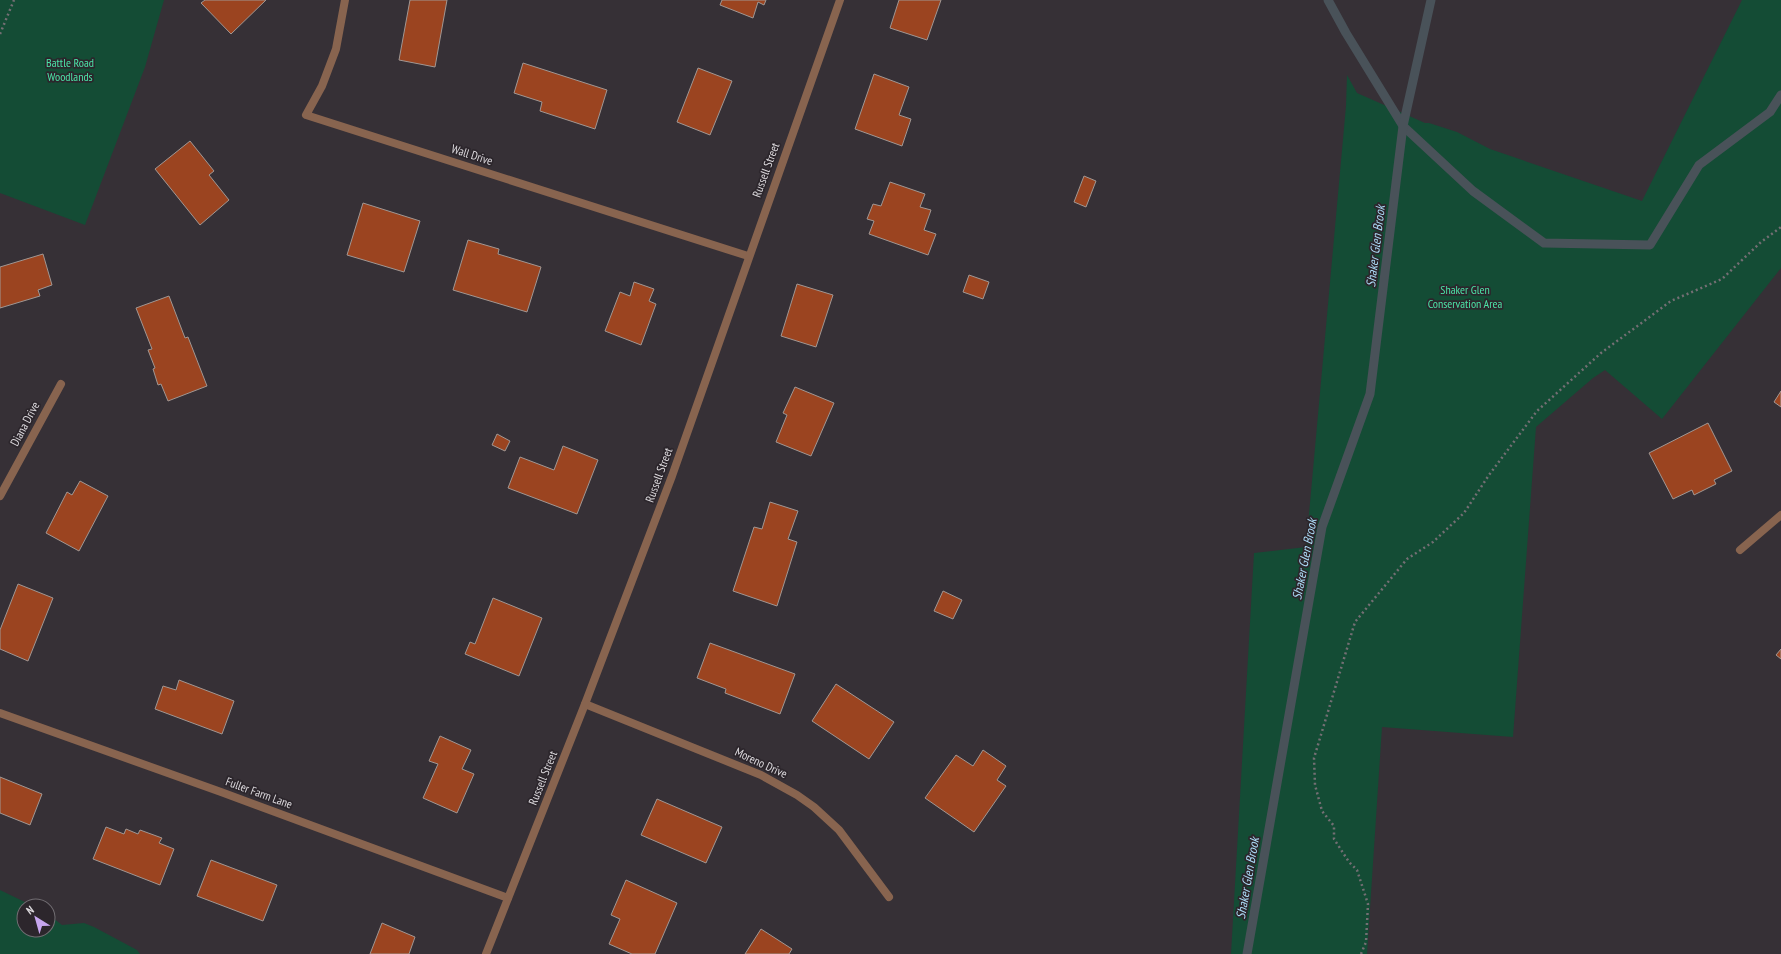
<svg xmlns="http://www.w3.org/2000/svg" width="1781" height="954" font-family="'PT Sans Narrow',sans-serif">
<rect width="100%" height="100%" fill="#363036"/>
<!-- green -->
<g fill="#144c35">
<polygon points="0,0 164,0 145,67 85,225 0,193"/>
<polygon points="1742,0 1781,0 1781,268 1662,419 1605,370 1593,378 1536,427 1513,737 1382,727 1367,954 1231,954 1254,553 1306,547 1346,106 1347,75 1357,93 1425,123 1429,123 1457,132 1490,149 1642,201"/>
<polygon points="0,890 33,906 24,906 24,930 48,930 48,914 62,925 84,923 94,927 137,950 140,954 0,954"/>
</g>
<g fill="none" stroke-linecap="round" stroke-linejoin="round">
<!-- stream -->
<g stroke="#495259" stroke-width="9">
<polyline points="1328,0 1346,33 1403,126 1473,191 1544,243 1650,245 1699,165 1770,112 1781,95"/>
<polyline points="1247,954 1322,527 1370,394 1403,126 1431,0"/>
</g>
</g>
<!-- building -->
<g fill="#9b4420" stroke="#a19793">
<polygon points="205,0 266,0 231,34 201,3"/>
<polygon points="410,0 447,0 435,67 399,60"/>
<polygon points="722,0 766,0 764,5 758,2 753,18 720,5"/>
<polygon points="899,0 941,0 927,40 890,28"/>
<polygon points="523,63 607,90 595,129 540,111 542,102 514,93"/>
<polygon points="698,68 732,81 710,135 677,122"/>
<polygon points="874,74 909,87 899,115 911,119 902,146 855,129"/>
<polygon points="190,141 214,171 209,175 229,200 200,225 155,169"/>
<polygon points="1084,176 1096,181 1086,207 1074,202"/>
<polygon points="890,182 925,194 920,207 931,210 924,230 936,234 928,255 869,234 874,221 867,219 873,204 881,206"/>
<polygon points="363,203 420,221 404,272 347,255"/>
<polygon points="468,240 499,249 498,254 541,267 527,312 453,290"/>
<polygon points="43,254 52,285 38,290 40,296 0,308 0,267"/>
<polygon points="969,275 989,282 983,299 963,292"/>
<polygon points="634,282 654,289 649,301 656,304 641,345 605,331 620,292 630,296"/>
<polygon points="797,284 833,295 816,347 781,336"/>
<polygon points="169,296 185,338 188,337 207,386 168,401 161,384 158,385 153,369 155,368 148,350 152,349 136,308"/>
<polygon points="795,387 834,403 811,456 776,442 787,415 783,413"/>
<polygon points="1781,391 1781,407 1774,402"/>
<polygon points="1708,423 1732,471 1714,480 1716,484 1694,495 1692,490 1673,499 1649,453"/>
<polygon points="497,434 510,441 505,451 492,445"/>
<polygon points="563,446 598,460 577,514 508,488 520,457 554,470"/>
<polygon points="80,481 108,496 79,551 46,533 67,492 72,495"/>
<polygon points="770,502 798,511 788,539 797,542 777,606 733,591 754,527 762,529"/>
<polygon points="18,584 53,598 28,661 0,649 0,630"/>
<polygon points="943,591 962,600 953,619 934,611"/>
<polygon points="493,598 542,618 519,676 465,654 470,642 475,644"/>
<polygon points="710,643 795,674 780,714 725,693 726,689 697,678"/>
<polygon points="1781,649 1781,659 1776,655"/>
<polygon points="179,680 234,701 222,734 155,709 163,686 176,690"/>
<polygon points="836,684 894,722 869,759 812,721"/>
<polygon points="440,736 471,750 462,769 474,774 457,813 423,798 438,764 429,761"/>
<polygon points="983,750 1006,766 997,780 1006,786 974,832 925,798 956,755 973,766"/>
<polygon points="0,777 42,794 30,825 0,813"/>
<polygon points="657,799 722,827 706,863 641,835"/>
<polygon points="106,827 124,834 126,829 138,834 140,830 162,838 159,843 174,849 160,885 93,859"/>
<polygon points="211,860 277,885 263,921 197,896"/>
<polygon points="626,880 677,903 655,954 632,954 609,944 620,919 611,915"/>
<polygon points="382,923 415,937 409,954 370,954"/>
<polygon points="761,929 792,949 789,954 745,954"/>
</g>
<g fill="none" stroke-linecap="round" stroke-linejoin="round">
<!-- path -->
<g stroke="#746f74" stroke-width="2.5" stroke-dasharray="2 3" stroke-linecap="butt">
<polyline points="0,34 14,0"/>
<polyline points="1361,954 1366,942 1368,904 1357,870 1349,862 1334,839 1334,826 1322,811 1315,785 1314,758 1355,622 1407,559 1433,542 1464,513 1489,475 1537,411 1601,353 1671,301 1722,279 1761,242 1781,227"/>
</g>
<!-- minor -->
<g stroke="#88644f" stroke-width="8">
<polyline points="345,0 336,49 322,86 306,115 748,256"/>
<polyline points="0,496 61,384"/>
<polyline points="1740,550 1781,515"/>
<polyline points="585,704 761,775 797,795 814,807 839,830 889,897"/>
<polyline points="0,713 221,792 508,898"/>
</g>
<!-- tertiary -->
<polyline stroke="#88644f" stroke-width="8" points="486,954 585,704 672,476 840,0"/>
</g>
<g text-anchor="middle" stroke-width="3.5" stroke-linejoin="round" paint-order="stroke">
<!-- park labels -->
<g font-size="12" fill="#4be4a7" stroke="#2c262c">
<text x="70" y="67">Battle Road<tspan x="70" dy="14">Woodlands</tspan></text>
<text x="1465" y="294">Shaker Glen<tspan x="1465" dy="14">Conservation Area</tspan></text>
</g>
<!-- street labels -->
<g font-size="12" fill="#dcd9dd" stroke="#2c262c">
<text transform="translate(472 155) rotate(18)" y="4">Wall Drive</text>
<text transform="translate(766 170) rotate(-70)" y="4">Russell Street</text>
<text transform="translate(25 424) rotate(-62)" y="4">Diana Drive</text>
<text transform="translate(659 475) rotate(-70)" y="4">Russell Street</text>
<text transform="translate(761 763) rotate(25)" y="4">Moreno Drive</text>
<text transform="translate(543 778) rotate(-68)" y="4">Russell Street</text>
<text transform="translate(259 793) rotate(20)" y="4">Fuller Farm Lane</text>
</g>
<!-- water labels -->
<g font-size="13" font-style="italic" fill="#addcf8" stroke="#2c262c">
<text transform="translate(1375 246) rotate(-83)" y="5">Shaker Glen Brook</text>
<text transform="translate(1304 559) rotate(-79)" y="5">Shaker Glen Brook</text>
<text transform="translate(1247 878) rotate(-80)" y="5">Shaker Glen Brook</text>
</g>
</g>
<!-- north arrow -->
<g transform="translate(36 918) rotate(323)"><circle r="19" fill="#2c262c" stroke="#726e73"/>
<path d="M0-3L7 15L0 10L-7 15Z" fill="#c7a6ef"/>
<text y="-6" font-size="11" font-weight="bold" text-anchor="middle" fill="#dcd9dd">N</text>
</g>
</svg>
